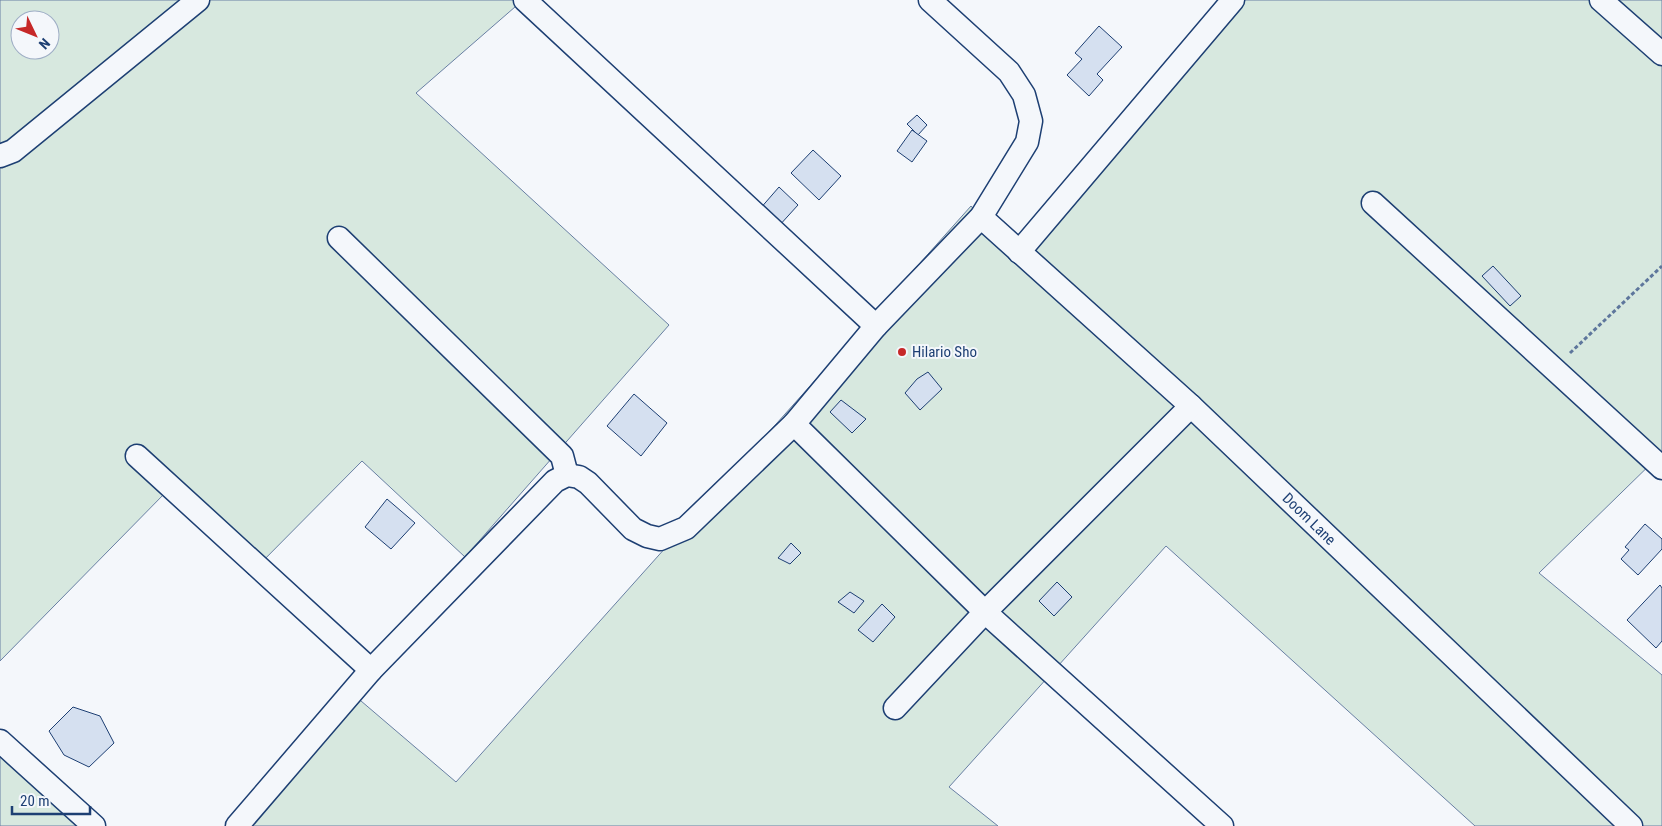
<svg xmlns="http://www.w3.org/2000/svg" width="1662" height="826" font-family="'Roboto Condensed',sans-serif">
<rect width="100%" height="100%" fill="#f4f7fb"/>
<!-- green -->
<g fill="#d7e8df" stroke="#687fa3" fill-rule="evenodd">
<path d="M 0,0 L 523,0 L 416,93 L 669,325 L 465,557 L 362,461 L 249,575 L 167,491 L 0,661 ZM 20,20 L 50,20 L 50,50 L 20,50 Z"/>
<polygon points="1239,0 1662,0 1662,453 1539,573 1662,675 1662,826 1475,826 1166,546 949,787 998,826 225,826 347,689 456,782 971,206 1009,251"/>
<polygon points="0,750 83,826 0,826"/>
</g>
<!-- building -->
<g fill="#d5e0f0" stroke="#1d3f73">
<polygon points="1099,26 1122,47 1097,74 1103,80 1089,96 1067,75 1082,59 1075,53"/>
<polygon points="917,115 927,125 918,135 907,124"/>
<polygon points="912,130 927,141 912,162 897,151"/>
<polygon points="813,150 841,176 819,200 791,173"/>
<polygon points="779,187 798,205 778,227 759,210"/>
<polygon points="1493,266 1521,296 1510,306 1482,276"/>
<polygon points="928,372 942,389 920,410 905,393 917,379"/>
<polygon points="634,394 667,423 641,456 607,426"/>
<polygon points="841,400 866,419 852,433 830,412"/>
<polygon points="387,499 415,523 391,549 365,527"/>
<polygon points="1645,524 1662,539 1662,549 1638,575 1621,559 1629,550 1625,547"/>
<polygon points="791,543 801,553 790,564 778,558"/>
<polygon points="1057,582 1072,597 1054,616 1039,601"/>
<polygon points="1660,585 1662,588 1662,641 1656,648 1627,620"/>
<polygon points="850,592 864,601 854,613 838,602"/>
<polygon points="882,604 895,617 873,642 858,630"/>
<polygon points="73,707 100,716 114,743 89,767 64,755 49,731"/>
</g>
<g fill="none" stroke-linecap="round" stroke-linejoin="round">
<!-- street casing -->
<g stroke="#1d3f73" stroke-width="25">
<g id="street">
<polyline points="525,0 876,326"/>
<polyline points="1601,0 1662,54"/>
<polyline points="0,156 13,151 198,0"/>
<polyline points="1373,203 1662,468"/>
<polyline points="981,217 1191,406 1631,826"/>
<polyline points="339,238 562,456 567,475"/>
<polyline points="1019,252 1233,0"/>
<polyline points="794,424 985,612 1222,826"/>
<polyline points="137,456 371,670"/>
<polyline points="895,708 985,612 1191,406"/>
<polyline points="0,741 94,826"/>
<polyline points="237,826 371,670 555,481 567,475 579,477 588,483 633,529 647,536 660,539 686,528 794,424 876,326 981,217 1027,142 1031,121 1024,95 1009,72 930,0"/>
</g>
</g>
<!-- path -->
<polyline stroke="#5e769c" stroke-width="3" stroke-dasharray="4 2.5" stroke-linecap="butt" points="1570,353 1662,266"/>
<!-- street -->
<use href="#street" stroke="#f4f7fb" stroke-width="22"/>
</g>
<!-- markers -->
<circle fill="#c62828" stroke="#f4f7fb" stroke-width="2" cx="902" cy="352" r="5"/>
<g text-anchor="middle" stroke-width="4" stroke-linejoin="round" paint-order="stroke">
<!-- poi labels -->
<g font-size="15" fill="#1d3f73" stroke="#f4f7fb" text-anchor="start">
<text x="912" y="357">Hilario Sho</text>
</g>
<!-- street labels -->
<g font-size="15" fill="#1d3f73" stroke="#f4f7fb">
<text transform="translate(1309 519) rotate(44)" y="5">Doom Lane</text>
</g>
</g>
<!-- north arrow -->
<g transform="translate(35 35) rotate(133)"><circle r="24" fill="#f4f7fb" stroke="#9eadc5"/>
<path d="M0-4L9 19L0 12L-9 19Z" fill="#c62828"/>
<text y="-8" font-size="14" font-weight="bold" text-anchor="middle" fill="#1d3f73">N</text>
</g>
<!-- scale -->
<path d="M12 806v8h78v-8" fill="none" stroke="#1d3f73" stroke-width="2.5"/>
<text x="20" y="806" font-size="15" fill="#1d3f73" stroke="#f4f7fb" stroke-width="4" paint-order="stroke">20 m</text>
</svg>
